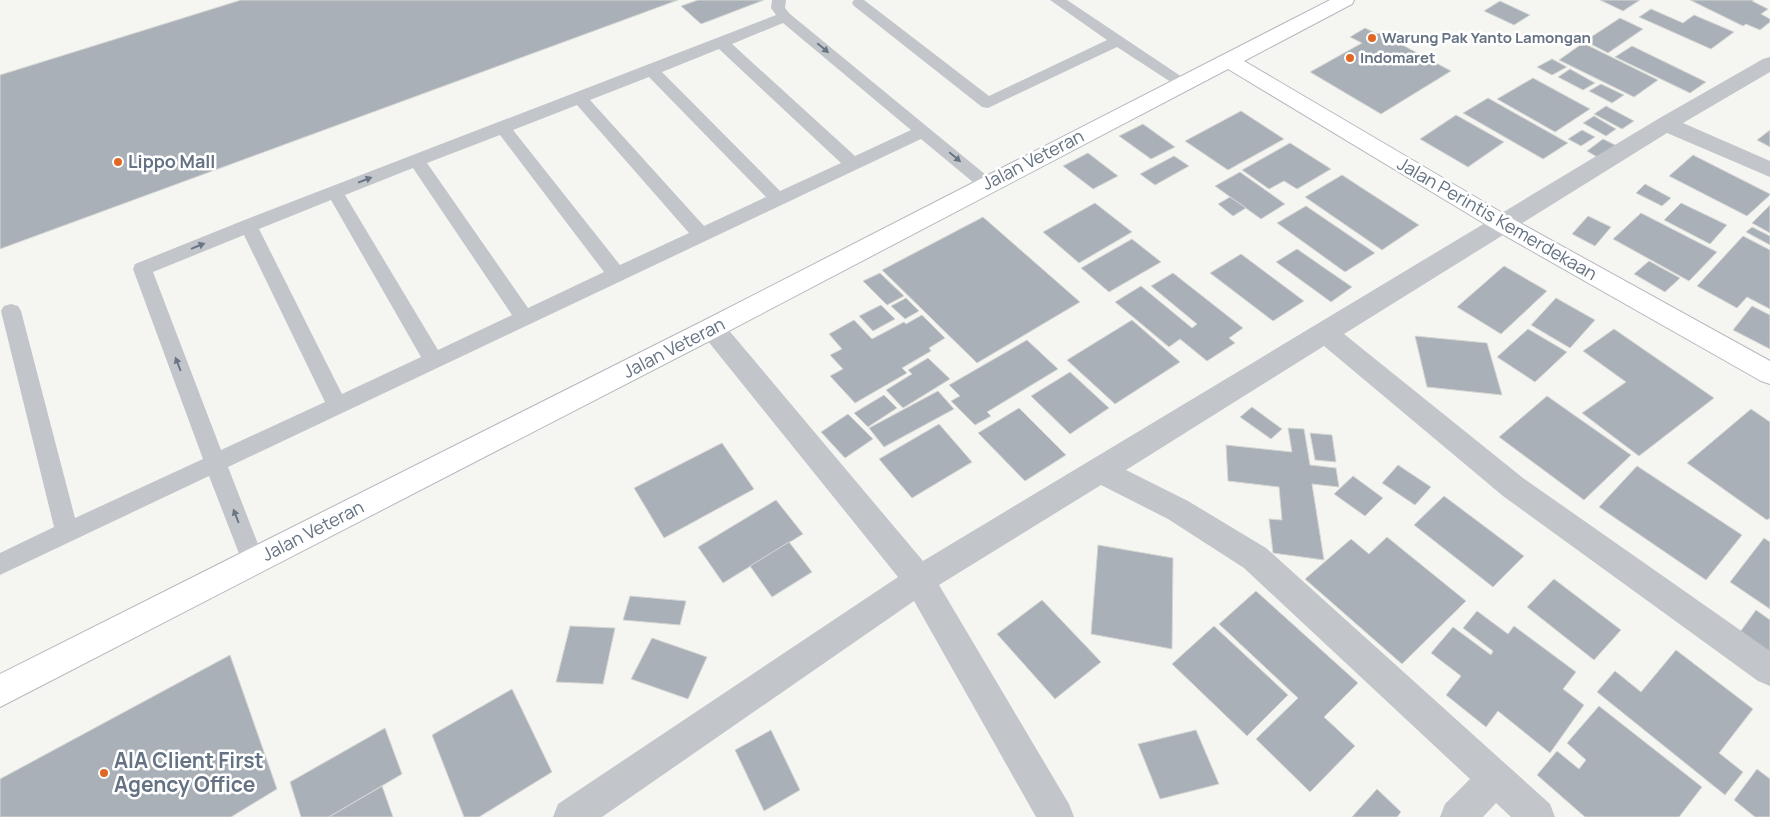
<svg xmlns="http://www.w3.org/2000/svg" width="1770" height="817" font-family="Manrope,sans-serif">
<rect width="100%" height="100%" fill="#f5f5f2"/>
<!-- building -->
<g fill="#a9b0b7" stroke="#d6d7d4">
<polygon points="241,0 678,0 0,249 0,75"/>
<polygon points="698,0 764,0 701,24 681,6"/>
<polygon points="1600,0 1640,0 1623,11"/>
<polygon points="1690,0 1754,0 1752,1 1768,9 1761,14 1770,19 1770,22 1760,30 1746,24 1743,26"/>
<polygon points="1500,1 1530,15 1514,25 1484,11"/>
<polygon points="1651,9 1683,23 1694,15 1734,32 1711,49 1639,17"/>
<polygon points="1620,18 1643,29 1608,53 1585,41"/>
<polygon points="1365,28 1377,34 1380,33 1451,71 1381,114 1310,72 1362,43 1350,37"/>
<polygon points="1583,43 1658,80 1634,97 1559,60"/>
<polygon points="1632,46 1706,82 1690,93 1615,57"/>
<polygon points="1552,59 1567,67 1552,75 1537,67"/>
<polygon points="1570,69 1595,83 1583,90 1558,77"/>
<polygon points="1533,78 1590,109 1555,132 1497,99"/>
<polygon points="1601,84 1624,95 1612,103 1589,91"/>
<polygon points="1488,98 1568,143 1543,159 1463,113"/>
<polygon points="1606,106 1634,121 1622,129 1594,114"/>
<polygon points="1241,111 1284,139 1228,170 1185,141"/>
<polygon points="1456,115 1504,142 1468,167 1420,139"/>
<polygon points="1594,116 1616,129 1606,136 1583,123"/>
<polygon points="1143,124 1175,147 1151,159 1119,136"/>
<polygon points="1582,130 1595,137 1581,146 1568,139"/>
<polygon points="1770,130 1770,147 1757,140"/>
<polygon points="1603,139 1621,148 1604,161 1587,151"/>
<polygon points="1290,143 1331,169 1297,189 1284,181 1269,189 1242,170"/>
<polygon points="1088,153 1118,176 1093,189 1063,166"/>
<polygon points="1693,155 1770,194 1770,195 1747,216 1669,176"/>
<polygon points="1174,156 1189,166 1155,185 1140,174"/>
<polygon points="1240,172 1285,204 1261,219 1215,186"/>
<polygon points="1342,175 1419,225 1382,250 1305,197"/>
<polygon points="1645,184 1671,198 1662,206 1636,193"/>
<polygon points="1230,197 1246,208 1233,216 1218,204"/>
<polygon points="1095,203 1132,232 1079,263 1043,232"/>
<polygon points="1681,203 1727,225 1710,244 1664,220"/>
<polygon points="1770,205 1770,233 1752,223"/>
<polygon points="1306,206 1375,253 1345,272 1277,223"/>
<polygon points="1641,213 1717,252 1689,281 1613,239"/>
<polygon points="1588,216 1611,227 1595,246 1572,234"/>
<polygon points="983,217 1080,302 977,363 882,270"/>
<polygon points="1752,227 1770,236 1770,245 1746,232"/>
<polygon points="1743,236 1770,250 1770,309 1747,297 1737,308 1697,286"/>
<polygon points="1132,239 1161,262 1109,292 1081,268"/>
<polygon points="1297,249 1352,287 1331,302 1276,262"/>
<polygon points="1241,254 1304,301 1273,321 1210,273"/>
<polygon points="1649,261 1680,278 1665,292 1634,274"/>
<polygon points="1504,266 1547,291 1501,334 1457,307"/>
<polygon points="880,273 904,296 887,305 863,281"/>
<polygon points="1173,273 1243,328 1229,338 1235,343 1207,361 1180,339 1169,347 1115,302 1141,286 1192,328 1197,324 1151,286"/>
<polygon points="906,298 919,311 905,319 891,306"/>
<polygon points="1556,298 1595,320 1570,348 1531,325"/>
<polygon points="881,305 895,319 873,331 859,316"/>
<polygon points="1752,306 1770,315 1770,349 1733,330"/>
<polygon points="922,315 945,338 929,348 931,351 902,368 907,373 855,403 830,376 843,369 830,355 842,349 829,334 854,320 872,339 904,322 906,324"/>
<polygon points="1132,320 1180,362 1115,404 1067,360"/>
<polygon points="1528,329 1567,352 1535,382 1497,357"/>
<polygon points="1614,329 1714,398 1639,456 1582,413 1626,382 1583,351"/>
<polygon points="1415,336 1487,343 1502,395 1427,387"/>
<polygon points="1027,340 1058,369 987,412 991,416 975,425 951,401 960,396 949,385"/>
<polygon points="928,358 950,379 903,408 886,390 912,374 908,370"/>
<polygon points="1070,372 1109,408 1070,434 1031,396"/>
<polygon points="938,391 954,409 884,447 869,428"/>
<polygon points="884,395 897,408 868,427 854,413"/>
<polygon points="1547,396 1631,455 1584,500 1499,437"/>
<polygon points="1252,407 1282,429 1271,439 1240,417"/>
<polygon points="1019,408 1066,455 1025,481 978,433"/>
<polygon points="1751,409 1770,422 1770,518 1767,520 1687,463"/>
<polygon points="848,414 873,439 845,458 821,432"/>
<polygon points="939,424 972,462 912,498 879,459"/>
<polygon points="1288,428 1304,429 1310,465 1336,468 1339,487 1312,484 1324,560 1273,553 1269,519 1282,520 1279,487 1228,481 1226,445 1292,452"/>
<polygon points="1310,433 1332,435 1336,462 1315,460"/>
<polygon points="722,443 754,489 664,538 634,488"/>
<polygon points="1398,465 1431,487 1415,505 1382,483"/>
<polygon points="1637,466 1742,535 1706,580 1599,507"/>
<polygon points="1353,476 1383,498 1365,516 1334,494"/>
<polygon points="1444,496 1524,556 1493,587 1414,525"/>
<polygon points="776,500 803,534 723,583 698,547"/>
<polygon points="1387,537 1466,601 1402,664 1305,579 1351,539 1369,554"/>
<polygon points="1764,538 1770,542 1770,609 1730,582"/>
<polygon points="789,542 812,572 772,597 750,566"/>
<polygon points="1098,545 1173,558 1172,649 1091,634"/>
<polygon points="1554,579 1621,630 1594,660 1527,607"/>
<polygon points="1256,591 1358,683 1324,717 1355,746 1310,792 1256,739 1298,698 1219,624"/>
<polygon points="630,596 686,601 680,625 623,620"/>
<polygon points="1042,600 1101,662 1055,699 997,634"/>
<polygon points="1756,610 1770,620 1770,653 1740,632"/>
<polygon points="1477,611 1508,634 1514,626 1576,672 1563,689 1584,705 1550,753 1498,711 1486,727 1446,695 1461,676 1431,653 1453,627 1491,655 1493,651 1463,628"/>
<polygon points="570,626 615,628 603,684 556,682"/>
<polygon points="1214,626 1288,695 1247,736 1172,664"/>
<polygon points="652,638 707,657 688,699 631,679"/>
<polygon points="1676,650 1753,709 1719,753 1743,772 1725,795 1597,692 1615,671 1641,692"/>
<polygon points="230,655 277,789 231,817 0,817 0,779"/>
<polygon points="512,689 552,772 479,817 464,817 432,735"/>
<polygon points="1599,706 1702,787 1679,817 1585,817 1537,775 1557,751 1579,769 1586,760 1567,743"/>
<polygon points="385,728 402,774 329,817 301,817 290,782"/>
<polygon points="771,730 800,790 764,811 735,750"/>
<polygon points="1196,730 1219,784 1160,799 1138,744"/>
<polygon points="1757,769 1770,779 1770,817 1755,817 1734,800"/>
<polygon points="382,786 393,817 329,817"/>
<polygon points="1377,789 1401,812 1397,817 1352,817"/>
</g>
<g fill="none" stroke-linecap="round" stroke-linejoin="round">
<!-- secondary casing -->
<g stroke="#b4b9be" stroke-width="2">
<polygon id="secondary" points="1330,0 1354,0 1352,4 1244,61 1511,218 1770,361 1770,384 1761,381 1495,230 1228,69 721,335 0,707 0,674 703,321"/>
</g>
<!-- service -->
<g fill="#c2c5c9" fill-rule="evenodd">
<path d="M 772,0 L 786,0 L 785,8 L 790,14 L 992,180 L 995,184 L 992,188 L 980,188 L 921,139 L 228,467 L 265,562 L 261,569 L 253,573 L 245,569 L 209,476 L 0,575 L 0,553 L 54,527 L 1,311 L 4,306 L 11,304 L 18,306 L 21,311 L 75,518 L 203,459 L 133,269 L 135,264 L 242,221 L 776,15 L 771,8 ZM 783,23 L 911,130 L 855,156 L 732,44 ZM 719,49 L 841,163 L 780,191 L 662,72 ZM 649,77 L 766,197 L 704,226 L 590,100 ZM 577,105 L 689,233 L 620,265 L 513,130 ZM 500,135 L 604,272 L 528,308 L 427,163 ZM 413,168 L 512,315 L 438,350 L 345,195 ZM 331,200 L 421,357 L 342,394 L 259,229 ZM 244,235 L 325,402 L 221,450 L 153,272 Z"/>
<polygon points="854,0 864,0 989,96 1107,40 1050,0 1067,0 1191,83 1189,86 1177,86 1117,47 988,108 982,107 854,6 852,3"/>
</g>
<!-- minor -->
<polygon fill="#c2c5c9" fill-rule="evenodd" points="1770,57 1770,72 1683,123 1770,161 1770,177 1667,133 1344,334 1523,478 1770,651 1770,686 1758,681 1503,496 1324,346 1126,470 1188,501 1266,548 1550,804 1555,817 1511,817 1496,803 1483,817 1440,817 1445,804 1470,779 1244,568 1168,519 1101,485 939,585 1069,804 1074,817 1036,817 914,601 602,817 553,817 558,804 898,577 703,335 699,328 703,321 712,318 721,321 923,561 1658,119 1763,59"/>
<!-- secondary -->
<use href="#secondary" fill="#fff" fill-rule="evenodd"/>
</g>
<!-- one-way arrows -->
<defs><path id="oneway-solid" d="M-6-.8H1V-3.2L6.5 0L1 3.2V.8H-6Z" transform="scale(1.25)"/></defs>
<g fill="#697686">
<use href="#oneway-solid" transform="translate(823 48) rotate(40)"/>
<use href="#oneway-solid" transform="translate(955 157) rotate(40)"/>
<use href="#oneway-solid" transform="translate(365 180) rotate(-21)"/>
<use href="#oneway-solid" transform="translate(198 246) rotate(-22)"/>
<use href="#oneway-solid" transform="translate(178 364) rotate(-111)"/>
<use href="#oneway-solid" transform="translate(236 516) rotate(-111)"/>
</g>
<!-- markers -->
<g fill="#e36724" stroke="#fff" stroke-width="2">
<circle cx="1372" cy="38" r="5"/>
<circle cx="1350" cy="58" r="5"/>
<circle cx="118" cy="162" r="5"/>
<circle cx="104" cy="773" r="5"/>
</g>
<g text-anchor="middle" stroke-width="5" stroke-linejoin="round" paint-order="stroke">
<!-- far-poi labels -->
<g font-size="15" font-weight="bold" fill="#647283" stroke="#fff" text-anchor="start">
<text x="1382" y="43">Warung Pak Yanto Lamongan</text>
<text x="1360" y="63">Indomaret</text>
</g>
<!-- street labels -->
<g font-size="18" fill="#647283" stroke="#fff">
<text transform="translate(1033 160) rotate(-27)" y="6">Jalan Veteran</text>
<text transform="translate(1497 219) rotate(30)" y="6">Jalan Perintis Kemerdekaan</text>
<text transform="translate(674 348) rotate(-27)" y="6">Jalan Veteran</text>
<text transform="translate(313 531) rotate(-27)" y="6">Jalan Veteran</text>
</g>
<!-- poi labels -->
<g font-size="18" font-weight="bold" fill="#647283" stroke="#fff" text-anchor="start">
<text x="128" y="168">Lippo Mall</text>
</g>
<!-- near-poi labels -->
<g font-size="21" font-weight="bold" fill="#647283" stroke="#fff" text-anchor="start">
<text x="114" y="768">AIA Client First<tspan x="114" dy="24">Agency Office</tspan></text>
</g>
</g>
</svg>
